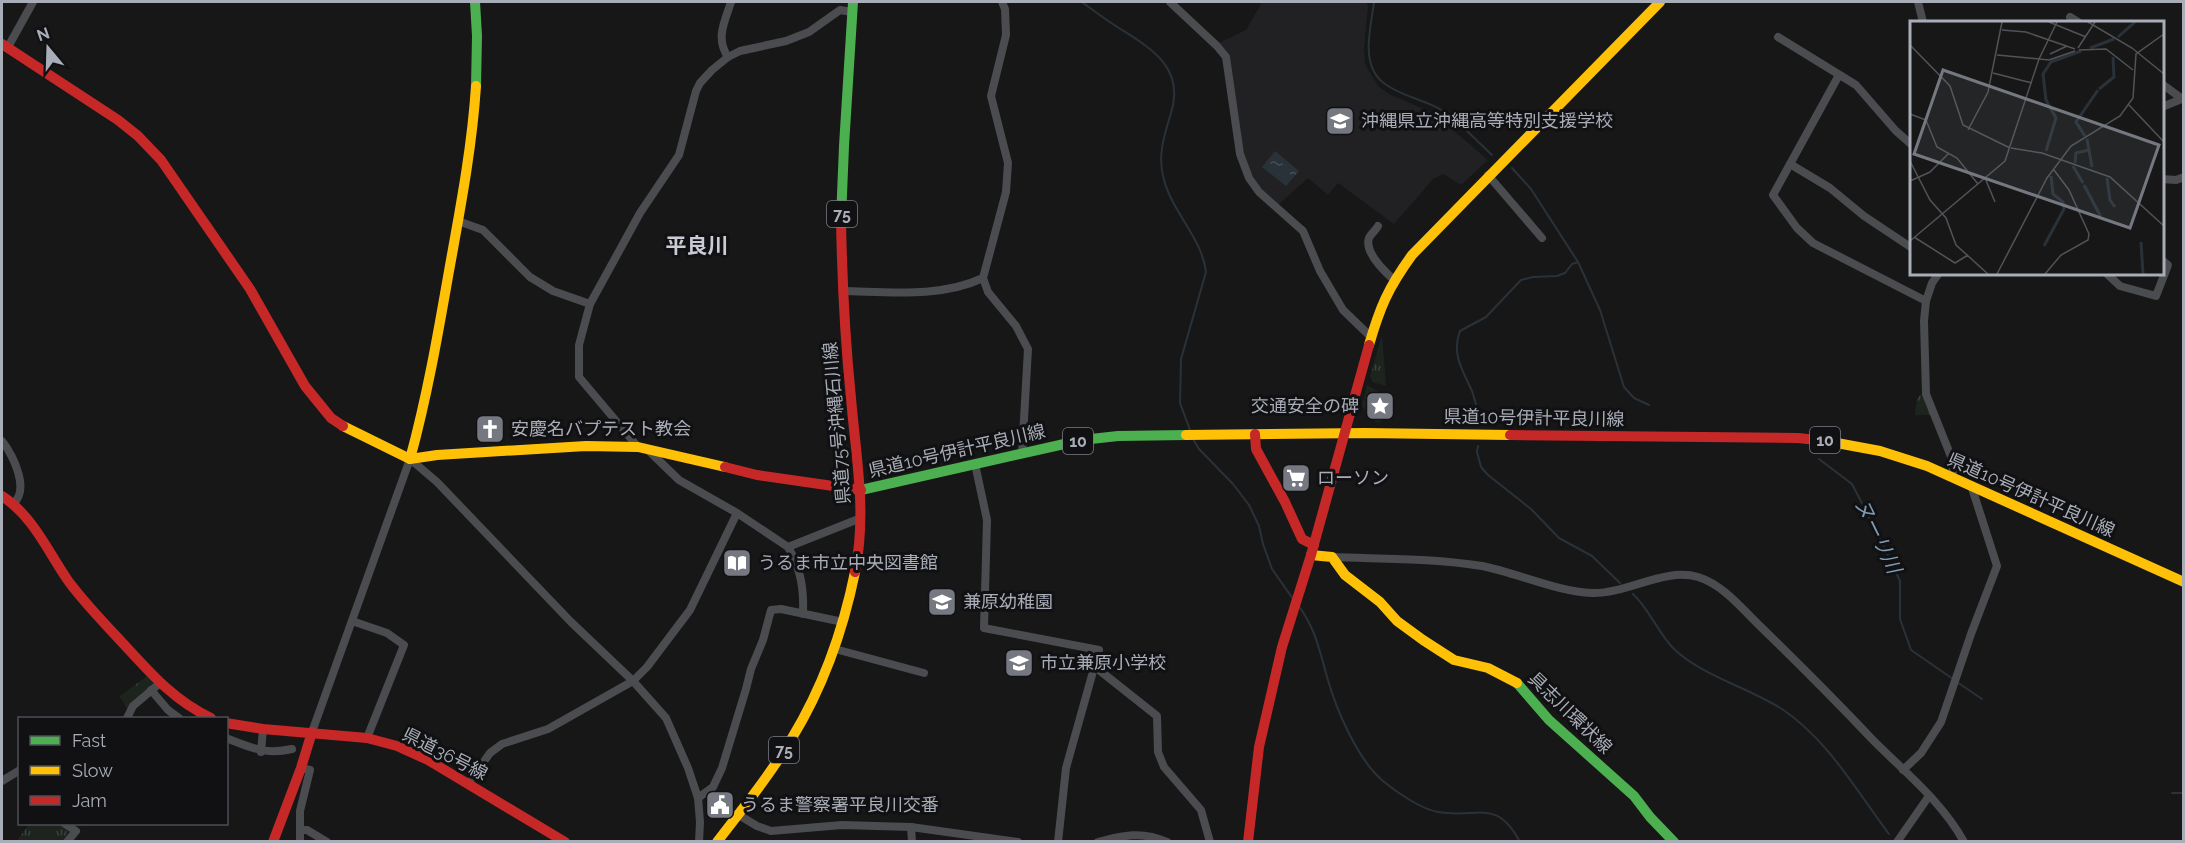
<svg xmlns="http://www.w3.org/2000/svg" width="2185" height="843" font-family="Raleway,'Noto Sans JP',sans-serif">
<defs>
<pattern id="park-tufts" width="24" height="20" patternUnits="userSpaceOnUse" patternTransform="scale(1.5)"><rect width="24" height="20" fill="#1d241e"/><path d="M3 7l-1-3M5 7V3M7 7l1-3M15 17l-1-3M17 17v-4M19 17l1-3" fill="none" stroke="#3b413d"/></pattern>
<pattern id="water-ripples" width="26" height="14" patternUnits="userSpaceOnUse" patternTransform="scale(1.5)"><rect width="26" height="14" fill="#2a3239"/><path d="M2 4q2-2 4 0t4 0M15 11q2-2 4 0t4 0" fill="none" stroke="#464d54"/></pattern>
</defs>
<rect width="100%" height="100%" fill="#171717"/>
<!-- built -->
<polygon fill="#212123" points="1262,2 1367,2 1368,7 1364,48 1365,64 1378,86 1389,94 1433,113 1488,160 1461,185 1443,174 1433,179 1394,224 1338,183 1328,195 1308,178 1278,205 1262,191 1247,167 1219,43 1246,30"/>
<!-- park -->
<g fill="url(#park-tufts)">
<polygon points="1382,336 1386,386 1373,382 1370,376"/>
<polygon points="1367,385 1382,394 1381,422 1376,422 1362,406"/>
<polygon points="1922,393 1931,415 1915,415 1917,399"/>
<polygon points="150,674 157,685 129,713 120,696"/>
<polygon points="29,824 65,824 76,831 67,841 16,842"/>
</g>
<!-- water -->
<polygon fill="url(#water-ripples)" points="1275,151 1299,171 1286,186 1262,167"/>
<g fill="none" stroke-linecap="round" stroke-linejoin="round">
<!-- stream -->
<g stroke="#2a3239" stroke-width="2">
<path d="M 1082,2 C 1094,11 1106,20 1119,28 C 1152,49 1185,68 1171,113 C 1164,136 1157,157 1164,180 C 1173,213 1202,238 1206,272 L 1181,359 L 1180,403 L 1190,430"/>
<path d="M 1374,2 C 1371,27 1359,66 1385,84 C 1400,95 1420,99 1436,107 C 1455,117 1476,140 1492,155"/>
<polyline points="1512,168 1531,189 1578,262 1600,310 1624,387 1634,398 1649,405"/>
<path d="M 1480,424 C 1478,413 1476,402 1472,391 C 1463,371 1451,354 1460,331 L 1486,317 L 1521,280 L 1533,277 L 1557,276 L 1565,273 L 1572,264 L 1578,262"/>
<polyline points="1193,439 1199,449 1233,484 1249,505 1259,526 1263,544 1272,569 1293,599"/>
<polyline points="1478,446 1477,452 1481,467 1488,475 1531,509 1559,538 1592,556 1620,583"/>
<polyline points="1819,459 1852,484 1880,538 1900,581 1900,619 1911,650 1953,679"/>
<path d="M 1633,594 C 1650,610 1658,633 1674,649 C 1701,675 1749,688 1782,709 C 1828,740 1856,790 1889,834"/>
<path d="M 1298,605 C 1315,627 1320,652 1327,677 C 1336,709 1357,759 1383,781 C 1396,792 1421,809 1438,812 C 1478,819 1496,797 1520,842"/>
<polyline points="1957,682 1982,699"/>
<polyline points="2172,793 2184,793"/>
</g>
<!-- street -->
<g stroke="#4b4c50" stroke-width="8">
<polyline points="1002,2 1005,9 1006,35 991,96 1008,163 1006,192 983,278 988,292 1016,326 1028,349 1022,454"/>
<polyline points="1170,2 1217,46 1226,57 1240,154 1249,178 1259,192 1303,231 1320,271 1343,310 1371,337"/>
<polyline points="1918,2 1923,22"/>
<polyline points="2070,17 2078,22"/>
<polyline points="1778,37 1856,85 1896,131 1912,145"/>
<polyline points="8,47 33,2"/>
<path d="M 728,57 C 715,38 725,21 731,2"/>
<polyline points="1839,75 1773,195 1797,228 1813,243 1926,301"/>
<polyline points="2162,84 2181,98"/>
<polyline points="2162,107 2184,98"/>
<polyline points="1790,164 1830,188 1864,216 1912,248"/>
<polyline points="1488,175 1542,238"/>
<polyline points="2162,179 2176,180 2184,177"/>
<polyline points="458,221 483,230 530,277 553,291 590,304"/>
<path d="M 1378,226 C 1376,230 1370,235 1369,238 C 1364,252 1385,272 1394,280"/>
<polyline points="1939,273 1932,283 1926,301 1924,321 1926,394 1952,459 1953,477"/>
<polyline points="2106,273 2120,286 2156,296 2168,265 2162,260"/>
<path d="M 843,291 C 890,292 940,298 983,278"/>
<path d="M 2,441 C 12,454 30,488 14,503"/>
<polyline points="638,447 579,377 579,345 590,304 640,213 679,155 696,91 700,83 712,70 728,57 740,51 786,41 809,32 840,10 852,12"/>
<polyline points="649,451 679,480 737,513 788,547 861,518"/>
<polyline points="975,464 987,520 984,628 1099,650 1066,768 1058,842"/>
<path d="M 788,547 C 801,569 804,589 803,614"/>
<path d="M 1332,557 C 1382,559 1433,558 1482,566 C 1517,573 1558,592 1592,593 C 1627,594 1665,567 1698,577 C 1724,585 1743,610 1762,628 C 1799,664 1835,700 1870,737 C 1902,770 1942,801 1964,842"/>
<polyline points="352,621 387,633 404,645 367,738"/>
<polyline points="835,649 924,673"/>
<polyline points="1094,666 1157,716 1158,752 1164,767 1201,810 1210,842"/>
<polyline points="151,690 168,710 179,718"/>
<polyline points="127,718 133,706 159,684"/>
<polyline points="312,732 410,459 437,482 571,622 633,681 666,718 688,768 698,798 700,822 699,842"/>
<path d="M 226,738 C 252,748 265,755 292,749"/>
<polyline points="261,752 263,729"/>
<polyline points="1903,770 1921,753 1941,722 1971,634 1997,566 1971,485"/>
<polyline points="2,781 20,770"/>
<polyline points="468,784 490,753 502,744 548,729 633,681 647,667 690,610 737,513"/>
<polyline points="698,798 713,787 722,768 746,689 751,669 763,640 771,610 781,609 843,622"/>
<polyline points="737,814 757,826 771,831 842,825 911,827 1018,842"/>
<polyline points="65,824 76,831 67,842"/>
<polyline points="911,827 912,842"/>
<polyline points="301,830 307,830 327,842"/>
<polyline points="300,842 300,811 310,770 301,768"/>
<path d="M 1098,842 C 1123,835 1143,831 1167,842"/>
<polyline points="1897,842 1929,796"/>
</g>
<!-- fast -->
<g stroke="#4caf50" stroke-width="10">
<polyline points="475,2 477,36 476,86"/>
<polyline points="841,219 844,146 853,2"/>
<polyline points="861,490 1082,440 1118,436 1186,435"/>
<polyline points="1517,683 1549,720 1634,796 1650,817 1674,842"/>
</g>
<!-- slow -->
<g stroke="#ffc107" stroke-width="10">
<path d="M 1369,345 C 1380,307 1388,288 1412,255 L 1660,2"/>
<polyline points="343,426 410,459 437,455 586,446 638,447 725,467"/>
<polyline points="1186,435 1365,433 1510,435"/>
<polyline points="1826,441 1880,451 1927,466 2184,582"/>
<path d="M 410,459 C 427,397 438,334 449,271 C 460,210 472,148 476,86"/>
<polyline points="1311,555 1332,557 1345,575 1380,602 1397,621 1423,640 1454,660 1488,668 1517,683"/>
<path d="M 717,842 C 743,808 770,775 792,738 C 823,687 843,631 855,572"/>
</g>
<!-- jam -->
<g stroke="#c62828" stroke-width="10">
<polyline points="2,44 118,120 138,136 161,160 250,289 305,386 331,418 343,426"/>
<path d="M 841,219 C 842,279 845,339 851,398 C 856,458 867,512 855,572"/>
<polyline points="1255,434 1256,449 1285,502 1302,539 1314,545"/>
<polyline points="1510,435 1798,438 1826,441"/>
<polyline points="725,467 757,475 861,490"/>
<path d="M 2,496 C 34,517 48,552 69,582 C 84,602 101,620 118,638 C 147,669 172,700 211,718"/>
<polyline points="226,723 263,729 367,738 397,746 428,760 565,842"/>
<polyline points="273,842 301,768 312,732"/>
<polyline points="1248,842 1259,747 1282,647 1311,555 1369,345"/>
</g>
</g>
<!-- icons -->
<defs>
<g id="school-square" transform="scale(1.5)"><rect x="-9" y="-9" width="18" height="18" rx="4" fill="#757880" stroke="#111113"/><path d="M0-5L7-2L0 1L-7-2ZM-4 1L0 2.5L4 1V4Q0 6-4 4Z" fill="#fff"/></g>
<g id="sight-square" transform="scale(1.5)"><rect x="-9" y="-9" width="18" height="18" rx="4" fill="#757880" stroke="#111113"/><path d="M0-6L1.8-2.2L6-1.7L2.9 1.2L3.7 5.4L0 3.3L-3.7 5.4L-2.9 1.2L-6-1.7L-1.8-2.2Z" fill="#fff"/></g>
<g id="church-square" transform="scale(1.5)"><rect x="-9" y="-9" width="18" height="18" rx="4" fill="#757880" stroke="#111113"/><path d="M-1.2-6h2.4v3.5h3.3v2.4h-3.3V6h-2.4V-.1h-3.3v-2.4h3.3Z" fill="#fff"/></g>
<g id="supermarket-square" transform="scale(1.5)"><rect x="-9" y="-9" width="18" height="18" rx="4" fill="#757880" stroke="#111113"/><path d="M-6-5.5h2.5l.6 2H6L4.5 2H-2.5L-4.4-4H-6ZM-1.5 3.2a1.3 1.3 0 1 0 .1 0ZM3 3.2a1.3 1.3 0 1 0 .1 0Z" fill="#fff"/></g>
<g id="library-square" transform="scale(1.5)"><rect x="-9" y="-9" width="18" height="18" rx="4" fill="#757880" stroke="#111113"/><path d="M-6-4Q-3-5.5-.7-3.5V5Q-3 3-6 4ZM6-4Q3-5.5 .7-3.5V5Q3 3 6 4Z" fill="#fff"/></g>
<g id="civic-square" transform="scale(1.5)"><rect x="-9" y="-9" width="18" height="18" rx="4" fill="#757880" stroke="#111113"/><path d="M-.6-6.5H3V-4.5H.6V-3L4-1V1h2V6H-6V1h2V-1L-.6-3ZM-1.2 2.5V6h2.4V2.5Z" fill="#fff"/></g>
</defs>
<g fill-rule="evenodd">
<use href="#school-square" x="1340" y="121"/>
<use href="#sight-square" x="1380" y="406"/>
<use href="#church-square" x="490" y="429"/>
<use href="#supermarket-square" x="1296" y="478"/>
<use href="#library-square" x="737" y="563"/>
<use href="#school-square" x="942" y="602"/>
<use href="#school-square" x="1019" y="663"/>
<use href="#civic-square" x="720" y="805"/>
</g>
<g text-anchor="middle" stroke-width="6" stroke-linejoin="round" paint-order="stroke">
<!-- shield labels -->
<g fill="#111113" stroke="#7b7e86" stroke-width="1.5">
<rect x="827" y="201" width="30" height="26" rx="4.5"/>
<rect x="1810" y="427" width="30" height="26" rx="4.5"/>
<rect x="1063" y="428" width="30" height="26" rx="4.5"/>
<rect x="769" y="737" width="30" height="26" rx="4.5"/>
</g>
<g font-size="16" font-weight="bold" fill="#a8adb8">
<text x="842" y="220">75</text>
<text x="1825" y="446">10</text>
<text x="1078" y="447">10</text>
<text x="784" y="756">75</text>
</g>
<!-- poi labels -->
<g font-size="18" fill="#a8adb8" stroke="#111113" text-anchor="start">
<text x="1361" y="127">沖縄県立沖縄高等特別支援学校</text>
<text x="1359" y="412" text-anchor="end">交通安全の碑</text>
<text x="511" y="435">安慶名バプテスト教会</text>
<text x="1317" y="484">ローソン</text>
<text x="758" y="569">うるま市立中央図書館</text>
<text x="963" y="608">兼原幼稚園</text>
<text x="1040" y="669">市立兼原小学校</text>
<text x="741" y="811">うるま警察署平良川交番</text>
</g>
<!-- street labels -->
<g font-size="18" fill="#a8adb8" stroke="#111113">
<text transform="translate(1534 418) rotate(1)" y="6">県道10号伊計平良川線</text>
<text transform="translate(837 423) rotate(-95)" y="6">県道75号沖縄石川線</text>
<text transform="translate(957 451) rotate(-13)" y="6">県道10号伊計平良川線</text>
<text transform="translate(2031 495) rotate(24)" y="6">県道10号伊計平良川線</text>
<text transform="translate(1570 713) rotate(44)" y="6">具志川環状線</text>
<text transform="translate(445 754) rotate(27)" y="6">県道36号線</text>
</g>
<!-- water labels -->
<g font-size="20" font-style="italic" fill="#7f9bb3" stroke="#111113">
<text transform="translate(1878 536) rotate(64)" y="7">ヌーリ川</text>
</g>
<!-- quarter labels -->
<g font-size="21" font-weight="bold" fill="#c9ccd4" stroke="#111113">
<text x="697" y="253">平良川</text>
</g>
</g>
<!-- overview -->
<g transform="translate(1910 21)">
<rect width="254" height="254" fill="#171717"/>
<path fill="none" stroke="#2a3239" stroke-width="3" d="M 208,16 L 225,1M 180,27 L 204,18M 189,68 L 204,56 L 203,36M 175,115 L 166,101 L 188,69M 177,118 L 182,146M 136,130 L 146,97 L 136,79 L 133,53 L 141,41 L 171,30M 165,142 L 166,132 L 179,129M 163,145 L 173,162M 197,157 L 200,179 L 205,186M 174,164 L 191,196M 231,221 L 233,253M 134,225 L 154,188 L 153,181 L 143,173 L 141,155"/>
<path fill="none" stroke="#515357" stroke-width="1.5" d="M 139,1 L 176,16M 178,1 L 222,27 L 254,53M 92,9 L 116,11 L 165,28M 0,24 L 40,65 L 53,104 L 100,127M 168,27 L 185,1M 169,29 L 196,28 L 223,49M 140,33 L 157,25M 87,34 L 139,39 L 165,30M 83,52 L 122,62M 219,84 L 254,121M 0,93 L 16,99 L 27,126 L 47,137 L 68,163M 58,109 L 78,71 L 92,1M 101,127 L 132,132 L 200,156 L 254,205M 0,140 L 20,179 L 36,197 L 46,224 L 78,253M 75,157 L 85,181M 0,160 L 20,151 L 39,132M 4,216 L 45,242 L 58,234M 0,220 L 95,140 L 129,38 L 147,1M 87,253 L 137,157 L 161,125 L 210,95 L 223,77 L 226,33 L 254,13M 135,253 L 151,234 L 178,219 L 179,213 L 159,169 L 144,149"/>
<path fill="#757880" fill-opacity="0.15" stroke="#757880" stroke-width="3" d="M 33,49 L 249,124 L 220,207 L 4,133 Z"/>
<rect width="254" height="254" fill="none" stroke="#a8adb8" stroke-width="3"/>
</g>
<!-- border -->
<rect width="2185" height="843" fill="none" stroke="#a8adb8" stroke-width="6"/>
<!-- legend -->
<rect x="18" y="717" width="210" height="108" fill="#111113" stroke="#4d4f55" stroke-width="1.5"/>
<rect x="30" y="736" width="30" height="9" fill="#4caf50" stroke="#4d4f55" stroke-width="1.5"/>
<text x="72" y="747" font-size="18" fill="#a8adb8">Fast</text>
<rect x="30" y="766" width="30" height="9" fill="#ffc107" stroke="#4d4f55" stroke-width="1.5"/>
<text x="72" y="777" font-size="18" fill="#a8adb8">Slow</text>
<rect x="30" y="796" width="30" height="9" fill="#c62828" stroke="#4d4f55" stroke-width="1.5"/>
<text x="72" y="807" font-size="18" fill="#a8adb8">Jam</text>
<!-- north arrow -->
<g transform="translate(48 48) rotate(341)" stroke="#111113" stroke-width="4.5" paint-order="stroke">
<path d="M0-4.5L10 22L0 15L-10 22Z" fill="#a8adb8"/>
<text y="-9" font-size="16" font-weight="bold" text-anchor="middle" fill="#a8adb8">N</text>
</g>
</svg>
